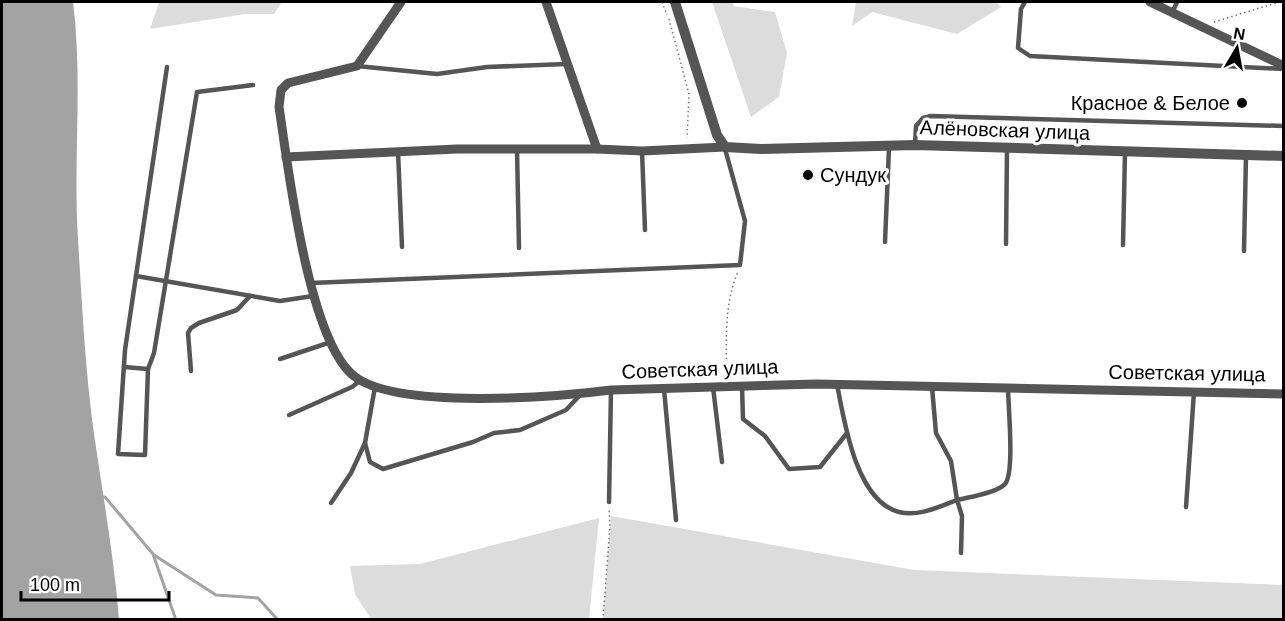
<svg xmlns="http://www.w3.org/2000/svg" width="1285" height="621" font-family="Helvetica,sans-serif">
<rect width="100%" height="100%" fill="#fff"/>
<!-- green -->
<g fill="#dcdcdc">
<polygon points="159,2 282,2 274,14 245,14 150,29"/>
<polygon points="712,2 734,2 733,6 775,12 787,53 779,97 751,117"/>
<polygon points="856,2 996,2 1001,7 957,34 872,12 852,26"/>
<polygon points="611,516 914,570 1283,585 1283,619 603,619"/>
<polygon points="599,518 589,619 371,619 355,594 350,566 420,564"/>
</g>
<!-- water -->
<path fill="#a3a3a3" d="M 2,2 L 73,2 C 83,80 73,160 78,239 C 82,304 85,369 94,434 C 103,496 114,557 119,619 L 2,619 Z"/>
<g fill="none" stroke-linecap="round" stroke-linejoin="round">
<!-- stream -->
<g stroke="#a3a3a3" stroke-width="3">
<polyline points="101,497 105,497 153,554 176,620"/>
<polyline points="154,555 216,595 258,598 278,620"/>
</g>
<!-- path -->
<g stroke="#777" stroke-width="1.5" stroke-dasharray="1.5 3" stroke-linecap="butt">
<polyline points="662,2 667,15"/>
<polyline points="669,19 689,94 687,138"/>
<polyline points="1214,22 1279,2"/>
<path d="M 727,377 C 726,344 724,302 738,272"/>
<polyline points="603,620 610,525 609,510"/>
</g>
<!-- service -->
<g stroke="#555" stroke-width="4.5">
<polyline points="1025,2 1021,9 1018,48 1030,56 1284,69"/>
<polyline points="1172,13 1177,2"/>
<polyline points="357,66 437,74 487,67 566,64"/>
<polyline points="167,67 125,350 118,454 145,455 148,369 154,353 197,92 253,85"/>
<polyline points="915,145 916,126 923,118 931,116 1284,126"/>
<polyline points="517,149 519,248"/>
<polyline points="398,151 402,247"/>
<polyline points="642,151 645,230"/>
<polyline points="885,242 889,148"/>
<polyline points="1006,244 1007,148"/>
<polyline points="1123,245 1125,152"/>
<polyline points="1244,251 1246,155"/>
<polyline points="136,276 280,301 313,296"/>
<polyline points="311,283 740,265 745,221 725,149"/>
<polyline points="280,359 331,342"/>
<polyline points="124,367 148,369"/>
<polyline points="191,371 188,333 191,328 199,323 237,310 250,296"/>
<path d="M 837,384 C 844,421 856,501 899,512 C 918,517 939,507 957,500 L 951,461 L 936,433 L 932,387"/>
<polyline points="742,386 743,419 765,436 789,469 820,467 847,433"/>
<polyline points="713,387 722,462"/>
<polyline points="664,389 676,520"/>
<polyline points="289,415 352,387 361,380"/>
<polyline points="365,443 370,462 383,469 473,442 494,433 520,430 566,410 581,394"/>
<polyline points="609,502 611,391"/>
<polyline points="331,503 351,473 365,443 375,387"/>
<polyline points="1186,507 1194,392"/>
<path d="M 961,553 L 962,516 L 957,500 C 969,497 997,493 1005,484 C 1015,473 1008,405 1008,387"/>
</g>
<!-- minor -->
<g stroke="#555" stroke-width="9">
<path d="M 401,2 L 357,66 L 288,83 L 281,90 L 279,107 C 288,166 308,340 354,376 C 397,410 556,397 611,390 L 817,384 L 1284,394"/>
<polyline points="546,2 597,149"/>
<polyline points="1150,2 1284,66"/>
<polyline points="286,157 457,149 597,149 642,151 725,147"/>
</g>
<!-- tertiary -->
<polyline stroke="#555" stroke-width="10" points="675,2 717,135 725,147 761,149 915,145 1284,156"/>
</g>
<!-- markers -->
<g fill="#000" stroke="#fff" stroke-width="2">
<circle cx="1242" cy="103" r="6"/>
<circle cx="808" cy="175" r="6"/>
</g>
<g text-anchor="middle" stroke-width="6" stroke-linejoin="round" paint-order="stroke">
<!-- poi labels -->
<g font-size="20" fill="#000" stroke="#fff" text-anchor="end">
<text x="1230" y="110">Красное &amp; Белое</text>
<text x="820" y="182" text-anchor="start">Сундук</text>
</g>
<!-- street labels -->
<g font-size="20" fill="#000" stroke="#fff">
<text transform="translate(1005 130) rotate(2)" y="7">Алёновская улица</text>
<text transform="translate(700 369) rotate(-2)" y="7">Советская улица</text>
<text transform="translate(1187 373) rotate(1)" y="7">Советская улица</text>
</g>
</g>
<!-- border -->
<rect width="1285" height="621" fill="none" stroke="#000000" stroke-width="6"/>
<!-- north arrow -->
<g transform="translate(1237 48) rotate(10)" stroke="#ffffff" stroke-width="4.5" paint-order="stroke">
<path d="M0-4.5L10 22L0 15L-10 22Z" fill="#000000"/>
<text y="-9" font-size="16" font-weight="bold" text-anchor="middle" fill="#000000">N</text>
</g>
<!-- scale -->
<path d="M21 591v9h148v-9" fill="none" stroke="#000000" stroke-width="3"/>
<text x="30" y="591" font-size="18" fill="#000000" stroke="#ffffff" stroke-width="4.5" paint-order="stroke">100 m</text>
</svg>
